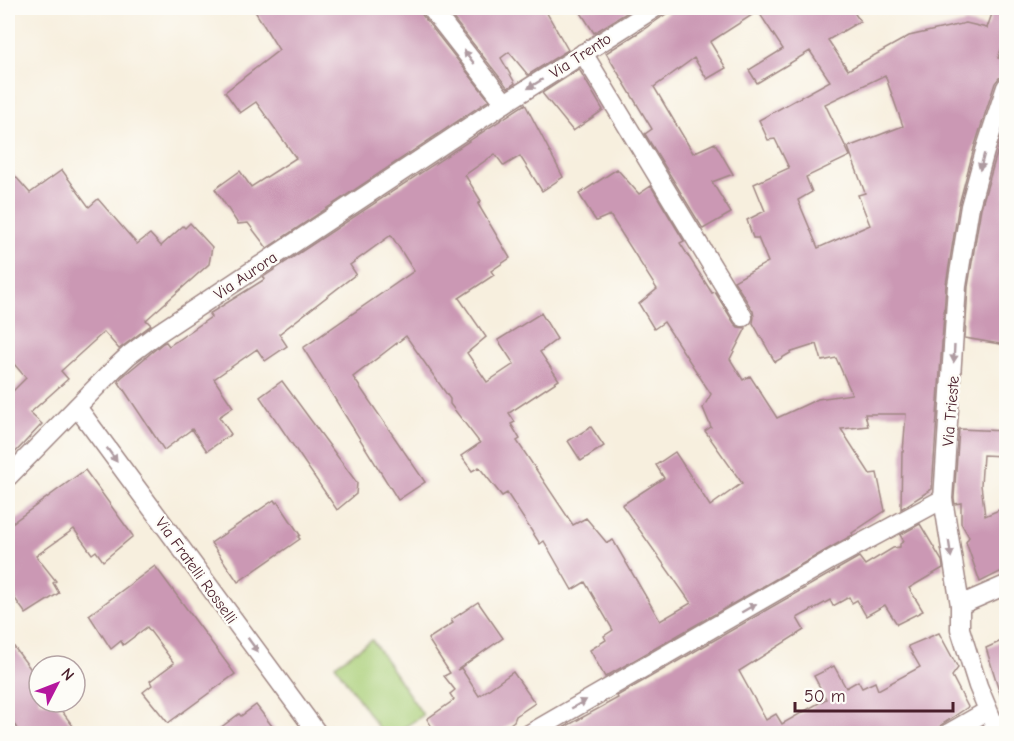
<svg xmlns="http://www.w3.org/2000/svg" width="1014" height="741" font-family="'Comic Neue',sans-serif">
<rect width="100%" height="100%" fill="#fdfcf7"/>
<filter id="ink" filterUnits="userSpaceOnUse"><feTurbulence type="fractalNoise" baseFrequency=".0167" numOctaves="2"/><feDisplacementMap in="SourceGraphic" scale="12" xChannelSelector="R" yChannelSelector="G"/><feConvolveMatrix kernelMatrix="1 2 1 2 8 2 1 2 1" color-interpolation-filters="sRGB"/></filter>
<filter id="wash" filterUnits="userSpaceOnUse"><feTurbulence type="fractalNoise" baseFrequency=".008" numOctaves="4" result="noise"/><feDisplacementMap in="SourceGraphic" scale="24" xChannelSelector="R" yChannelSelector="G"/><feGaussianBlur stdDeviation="1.35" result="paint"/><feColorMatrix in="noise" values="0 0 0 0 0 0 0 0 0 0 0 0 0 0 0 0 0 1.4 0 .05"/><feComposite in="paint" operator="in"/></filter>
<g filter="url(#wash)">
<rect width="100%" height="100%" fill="#f7efde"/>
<!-- green -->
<polygon fill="#aacf79" stroke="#7a7752" stroke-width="1.5" points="372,640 423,715 396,733 382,733 335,665"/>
<g id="blocks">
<!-- building -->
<g fill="#cb98b4" fill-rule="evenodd">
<polygon points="253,8 420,8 422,15 489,100 267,248 248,223 238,224 215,189 240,171 251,187 296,158 256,102 240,113 225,92 279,50"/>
<polygon points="445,8 544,8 568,50 528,75 509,52 501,58 515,83 508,88"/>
<polygon points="578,8 625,8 628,12 594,33"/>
<path d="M 675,8 L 851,8 L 860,21 L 828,40 L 848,70 L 909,36 L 966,23 L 987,28 L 994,8 L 1006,8 L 1006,36 L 998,58 L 1006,60 L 1006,76 L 999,78 L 995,83 L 974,148 L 959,204 L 946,284 L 932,489 L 901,509 L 902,452 L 903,452 L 906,414 L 865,414 L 868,426 L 841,429 L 870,474 L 877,473 L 885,511 L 852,533 L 853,535 L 849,537 L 605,677 L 590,650 L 606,640 L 604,636 L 613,630 L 585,582 L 572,590 L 544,541 L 540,544 L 507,493 L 502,496 L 479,467 L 472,471 L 461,456 L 480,443 L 450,404 L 450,399 L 406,336 L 353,377 L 425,482 L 398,500 L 303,348 L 414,271 L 391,235 L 350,265 L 356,274 L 279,334 L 287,346 L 265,361 L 257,349 L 214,379 L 233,407 L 219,417 L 231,434 L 207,451 L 192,429 L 164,450 L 118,381 L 122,377 L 163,343 L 166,342 L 169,346 L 211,317 L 209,314 L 265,279 L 263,277 L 525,104 L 563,177 L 542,191 L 520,156 L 504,166 L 495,154 L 465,175 L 481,201 L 478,204 L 510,258 L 491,271 L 494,275 L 459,298 L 486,337 L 467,353 L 487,382 L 514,364 L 498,340 L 541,313 L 557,339 L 540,352 L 559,380 L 509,413 L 515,422 L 511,424 L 520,439 L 517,441 L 573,525 L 586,518 L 607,543 L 613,540 L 660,621 L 691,603 L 622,505 L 664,478 L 656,465 L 675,452 L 710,506 L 742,483 L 705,431 L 711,427 L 703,408 L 711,394 L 664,322 L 654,329 L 639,304 L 657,289 L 610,215 L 596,221 L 579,194 L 617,169 L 639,194 L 651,186 L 684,241 L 680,243 L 712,293 L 715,292 L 734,323 L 738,327 L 746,328 L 730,359 L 743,380 L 750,376 L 777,418 L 818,399 L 852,394 L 836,358 L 822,361 L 817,344 L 792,352 L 775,362 L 753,323 L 754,317 L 753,311 L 734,281 L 768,262 L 758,238 L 753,238 L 747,220 L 765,211 L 754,184 L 789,168 L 775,139 L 768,140 L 759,120 L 830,81 L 810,51 L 757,83 L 749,70 L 783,49 L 758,11 L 710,42 L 726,68 L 707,79 L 694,58 L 654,87 L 693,153 L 715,143 L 733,174 L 712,182 L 731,213 L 703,229 L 645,134 L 652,129 L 606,53 L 641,31 ZM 885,75 L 903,126 L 848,147 L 865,193 L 858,195 L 870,225 L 818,248 L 798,200 L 812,192 L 806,177 L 850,156 L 825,104 Z"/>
<polygon points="579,69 603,110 573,131 542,93"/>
<polygon points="1006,122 1006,345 965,338 968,287 981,208"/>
<polygon points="8,168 30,193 62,170 89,207 98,199 137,244 150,234 161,246 183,226 185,228 190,223 212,247 209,264 146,320 151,325 119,349 104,332 61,371 68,379 30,413 42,424 8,460 8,396 26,378 8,357"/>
<polygon points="282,381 357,483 356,494 337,510 260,397"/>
<polygon points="591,427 604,446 581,461 568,441"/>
<polygon points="959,429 1006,431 1004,456 983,455 981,485 985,516 1006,507 1006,569 980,582 966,542 969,537 961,523 961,503 955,504 954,498"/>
<polygon points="85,470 133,536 103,561 96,551 92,554 74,529 36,556 56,581 53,583 59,593 26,614 8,589 8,526"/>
<polygon points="274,500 276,503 278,502 300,535 298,537 300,539 238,582 211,543"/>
<polygon points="920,524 942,561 943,568 909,588 923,611 897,624 885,605 866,616 857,600 852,603 849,597 833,606 830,600 797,618 804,630 739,671 766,720 776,714 782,724 826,699 814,676 834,666 846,688 858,681 862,688 875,682 878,690 920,667 908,646 939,633 958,668 952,676 968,707 941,725 936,734 552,734 618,698 617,696 859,557 865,565 893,548 900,547 900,544 904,541 900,535"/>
<polygon points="155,566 235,674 168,723 143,692 152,685 150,681 174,663 147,627 123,645 121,641 111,649 89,615"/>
<polygon points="478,602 503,638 457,670 461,668 479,696 513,672 535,703 516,716 514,721 497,734 436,734 427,719 454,700 450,694 455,690 444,676 450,673 428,639 453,623 451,620"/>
<polygon points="8,639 39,680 39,702 55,702 79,734 21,734 8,716"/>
<polygon points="1006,639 1006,700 1002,700 986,648"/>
<polygon points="256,705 278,734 212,734 239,714 241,716"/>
</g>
</g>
</g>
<g filter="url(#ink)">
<use href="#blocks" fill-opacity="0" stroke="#a08784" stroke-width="1.5"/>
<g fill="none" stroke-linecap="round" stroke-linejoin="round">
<!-- minor casing -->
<g stroke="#a08784" stroke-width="21">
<g id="minor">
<polyline points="431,8 505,103"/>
<polyline points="583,53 743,317"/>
<polyline points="77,407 318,734"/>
<polyline points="8,477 114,369 129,355 157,334 505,103 655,8"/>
<polyline points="960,605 1006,585"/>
<polyline points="529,734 832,559 943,499"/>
<polyline points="947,734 987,711"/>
<polyline points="998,734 978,686 960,629 960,605 943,499 957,286 970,206 985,151 1006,87"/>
</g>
</g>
<!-- minor -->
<use href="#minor" stroke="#fff" stroke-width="18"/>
</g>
<!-- one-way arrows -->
<defs><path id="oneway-solid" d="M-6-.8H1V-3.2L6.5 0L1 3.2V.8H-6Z" transform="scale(1.5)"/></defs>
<g fill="#ae9aa0">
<use href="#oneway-solid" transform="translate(469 57) rotate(-128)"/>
<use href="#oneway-solid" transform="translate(535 84) rotate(148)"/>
<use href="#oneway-solid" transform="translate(982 162) rotate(105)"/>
<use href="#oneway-solid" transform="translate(954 354) rotate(93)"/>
<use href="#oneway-solid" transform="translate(112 455) rotate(54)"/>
<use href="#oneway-solid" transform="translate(950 549) rotate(82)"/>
<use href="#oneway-solid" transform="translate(749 608) rotate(-30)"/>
<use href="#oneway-solid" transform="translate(253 645) rotate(54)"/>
<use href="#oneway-solid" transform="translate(579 704) rotate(-30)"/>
</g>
</g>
<g text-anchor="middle" stroke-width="5" stroke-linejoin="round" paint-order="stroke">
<!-- street labels -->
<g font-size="16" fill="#4a1f2b" stroke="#fdfcf7">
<text transform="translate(580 55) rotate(-33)" y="6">Via Trento</text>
<text transform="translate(245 275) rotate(-34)" y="6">Via Aurora</text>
<text transform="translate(950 411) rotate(-85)" y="6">Via Trieste</text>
<text transform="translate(197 570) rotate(54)" y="6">Via Fratelli Rosselli</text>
</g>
</g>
<!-- margin -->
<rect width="1014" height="741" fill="none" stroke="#fdfcf7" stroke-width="30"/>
<!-- north arrow -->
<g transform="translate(57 684) rotate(48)"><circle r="28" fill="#fdfcf7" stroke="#b5a4a5" stroke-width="1.5"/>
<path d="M0-4.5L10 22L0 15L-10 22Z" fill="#b5179e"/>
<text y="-9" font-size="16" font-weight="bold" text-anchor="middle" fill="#4a1f2b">N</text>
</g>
<!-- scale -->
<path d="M795 702v9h158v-9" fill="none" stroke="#4a1f2b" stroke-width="3"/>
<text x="804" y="702" font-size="18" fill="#4a1f2b" stroke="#fdfcf7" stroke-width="4.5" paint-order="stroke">50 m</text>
</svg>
